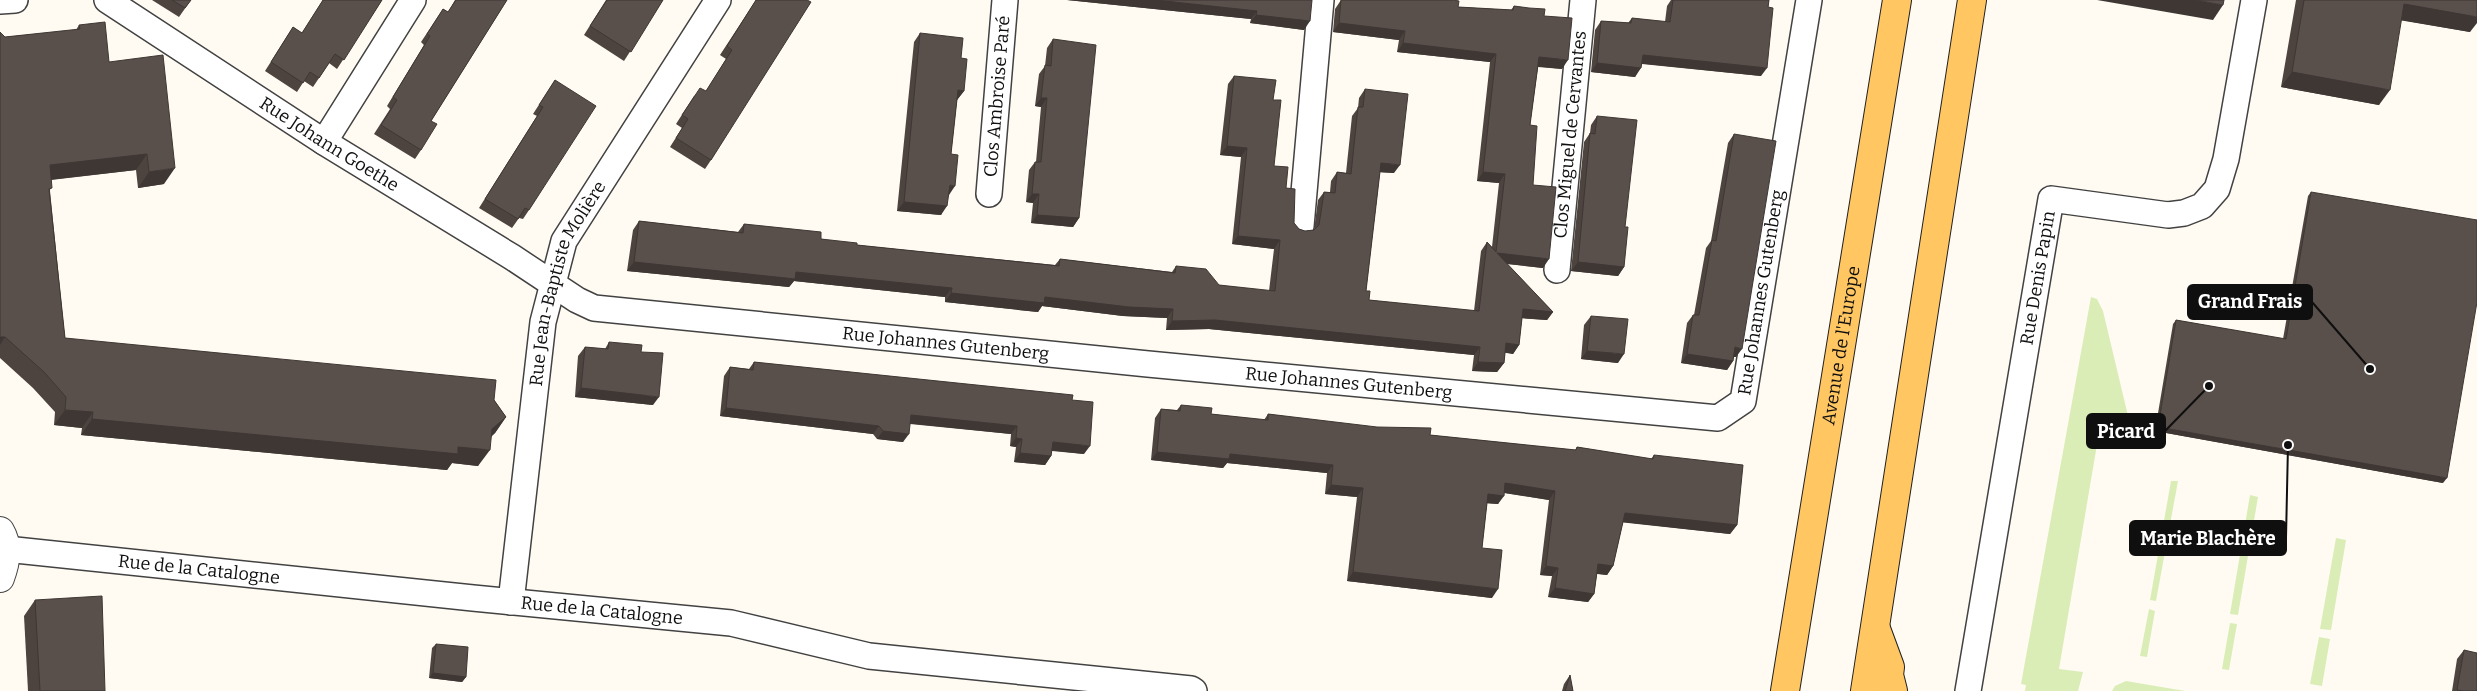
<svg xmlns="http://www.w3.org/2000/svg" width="2477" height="691" font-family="Bitter,serif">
<rect width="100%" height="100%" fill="#fffbf2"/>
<!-- green -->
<g fill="#daedb7">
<polygon points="2091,297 2097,299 2103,311 2129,420 2102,415 2059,669 2083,672 2078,691 2025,691 2026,685 2021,684"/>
<polygon points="2171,481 2178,481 2156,601 2150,600"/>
<polygon points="2250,495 2258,497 2238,615 2230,614"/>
<polygon points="2336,538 2346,540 2331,630 2320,629"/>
<polygon points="2149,609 2155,611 2147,657 2140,656"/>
<polygon points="2230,623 2237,624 2229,670 2222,669"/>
<polygon points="2319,637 2330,639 2322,686 2310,684"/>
<polygon points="2126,681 2185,691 2112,691 2115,686"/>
</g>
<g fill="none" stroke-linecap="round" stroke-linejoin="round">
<!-- minor casing -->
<g stroke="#424242" stroke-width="28">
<g id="minor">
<path id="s1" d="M 107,0 L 324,142 L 512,257 L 577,300 L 594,308 L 1148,364 L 1718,418 L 1743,401 L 1809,0"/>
<polyline points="0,1 15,0"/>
<polyline points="324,142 413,0"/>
<path id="s2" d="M 989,194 L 1005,0"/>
<polyline points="1301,226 1321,0"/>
<path id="s3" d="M 1557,270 L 1583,0"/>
<path id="s4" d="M 6,549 L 473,598 L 731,623 L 869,656 L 1191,689 L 1194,691"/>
<path id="s5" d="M 511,602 L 543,322 L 564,241 L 718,0"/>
<path id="s6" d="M 1968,691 L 2051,199 L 2168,215 L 2184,213 L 2202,206 L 2217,189 L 2226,159 L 2254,0"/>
</g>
</g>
<!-- tertiary casing -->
<g stroke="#424242" stroke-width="30">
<path id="tertiary" d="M 0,531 C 9,546 6,562 0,578"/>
</g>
<!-- primary casing -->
<g stroke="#202020" stroke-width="30">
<g id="primary">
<polyline points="1876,629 1890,667 1889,675 1893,691"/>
<path id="s7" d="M 1785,691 L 1897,0"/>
<polyline points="1865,691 1972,0"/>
</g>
</g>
<!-- minor -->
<use href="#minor" stroke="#fff" stroke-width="25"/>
<!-- tertiary -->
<use href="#tertiary" stroke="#fff" stroke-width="28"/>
<!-- primary -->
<use href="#primary" stroke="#ffc662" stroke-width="28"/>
</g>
<!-- wall -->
<g fill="#4d4440">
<polygon points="152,0 191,0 179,17"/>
<polygon points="323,0 382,0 337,69 329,63 313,87 304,81 297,92 265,71 293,27 302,33"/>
<polygon points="455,0 507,0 431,121 421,150 415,159 374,134 390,109 387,106 424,45 421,42 443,9 448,12"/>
<polygon points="606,0 663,0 624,61 584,35"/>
<polygon points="756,0 807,0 711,160 705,169 670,147 682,128 676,124 694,96 706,91 726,59 720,55"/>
<polygon points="1067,0 1312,0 1304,30 1250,23 1251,19"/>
<polygon points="1341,0 1511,10 1514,6 1544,16 1562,69 1538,67 1530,125 1533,185 1543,268 1507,264 1553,312 1547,320 1522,318 1519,345 1513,354 1505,352 1504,363 1497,372 1472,371 1474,355 1209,329 1166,330 1167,318 1123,316 1042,306 1038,312 945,302 945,297 794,281 789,287 627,271 633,230 639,221 738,232 744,224 821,239 857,245 1055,265 1060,259 1172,272 1176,266 1219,285 1269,291 1274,249 1232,244 1241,157 1220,155 1228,84 1234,76 1273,100 1274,166 1286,188 1294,223 1299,229 1305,231 1314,230 1318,200 1324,192 1330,192 1331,181 1337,172 1346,173 1352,116 1358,108 1359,98 1365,89 1394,173 1380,172 1366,291 1369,300 1474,311 1481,251 1487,242 1492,247 1499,183 1477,181 1490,62 1397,52 1399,40 1333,32 1335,9"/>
<polygon points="1671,0 1769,0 1761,76 1642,64 1635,77 1591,72 1595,30 1601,21 1628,23 1632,18 1665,22 1667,6"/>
<polygon points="2296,0 2477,0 2470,32 2401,20 2379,105 2281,87"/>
<polygon points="79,25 109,62 164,184 138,188 136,170 51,180 50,191 65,338 494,400 506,417 495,433 491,437 478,466 452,463 447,470 81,435 82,428 54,425 55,412 33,388 0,358 0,32 5,37 76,30"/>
<polygon points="920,33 961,58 964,91 957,100 951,154 949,195 941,215 897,211 914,42"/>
<polygon points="1053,39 1079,218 1073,227 1031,223 1033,203 1026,202 1029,170 1035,162 1036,162 1041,107 1035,106 1039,74 1045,66 1047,48"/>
<polygon points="555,80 529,210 523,219 519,218 512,228 479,208 537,116 533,114"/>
<polygon points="1597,116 1625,227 1624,267 1618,276 1571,271 1584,142 1590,133 1591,125"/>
<polygon points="1734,134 1736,357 1733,357 1733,361 1727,370 1681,363 1687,323 1693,315 1694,315 1706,248 1711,241 1728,143"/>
<polygon points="2311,192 2443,483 2155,431 2173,324 2176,320 2283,339 2308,196"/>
<polygon points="1591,316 1618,363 1581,359 1584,325"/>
<polygon points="609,342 653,405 575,397 578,356 585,347 605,349"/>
<polygon points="754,362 1072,400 1084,454 1052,451 1051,456 1045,465 1014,462 1016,447 1010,446 1011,434 910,424 903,442 877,439 873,434 720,416 724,376 730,367 749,369"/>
<polygon points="1181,405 1211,414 1264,420 1268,414 1430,435 1575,450 1577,447 1651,459 1654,455 1737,525 1730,534 1623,522 1613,566 1607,575 1597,574 1594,594 1588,602 1548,597 1552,576 1540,575 1549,500 1504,493 1498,504 1487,503 1482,548 1492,598 1347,581 1357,497 1325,494 1327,473 1227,463 1223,468 1151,460 1155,418 1161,409 1177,410"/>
<polygon points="35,600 105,691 28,691 24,616"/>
<polygon points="436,644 466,677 462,682 429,678 432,648"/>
<polygon points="2464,650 2477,691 2452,691 2457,659"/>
<polygon points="1570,675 1573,691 1562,691 1564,684"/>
</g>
<!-- shaded-wall -->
<g fill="#3e3734">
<polygon points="1067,0 1155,0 1257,11 1251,19"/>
<polygon points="2097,0 2196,0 2223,5 2213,20"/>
<polygon points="2404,4 2477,17 2477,23 2470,32 2393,19"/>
<polygon points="1256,15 1310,21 1304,30 1250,23"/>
<polygon points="1339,23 1405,31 1399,40 1333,32"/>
<polygon points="1403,43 1496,54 1490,62 1397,52"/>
<polygon points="1643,55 1767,68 1761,76 1636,63"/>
<polygon points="1539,57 1568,60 1562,69 1533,66"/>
<polygon points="1597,63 1641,68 1635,77 1591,72"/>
<polygon points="2292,72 2390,90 2379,105 2281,87"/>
<polygon points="958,90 964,91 957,100 952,99"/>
<polygon points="1041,98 1047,98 1041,107 1035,106"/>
<polygon points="1227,146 1247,148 1241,157 1220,155"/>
<polygon points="147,154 136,170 39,181 50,165"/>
<polygon points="1381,163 1400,165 1394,173 1375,172"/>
<polygon points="175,168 164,184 138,188 149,172"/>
<polygon points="1483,172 1505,174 1499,183 1477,181"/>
<polygon points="950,185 955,186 949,195 943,194"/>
<polygon points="1032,194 1039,194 1033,203 1026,202"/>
<polygon points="904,202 947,206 941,215 897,211"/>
<polygon points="1037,215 1079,218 1073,227 1031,223"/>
<polygon points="1238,236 1280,240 1274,249 1232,244"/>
<polygon points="1497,253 1549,259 1543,268 1491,262"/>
<polygon points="634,262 796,272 952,288 945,297 794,281 789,287 627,271"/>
<polygon points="1578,262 1624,267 1618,276 1571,271"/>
<polygon points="951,293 1045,297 1173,309 1167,318 1123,316 1042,306 1038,312 945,302"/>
<polygon points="1523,309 1553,312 1547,320 1517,318"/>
<polygon points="1215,320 1480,347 1474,355 1209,329 1166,330 1172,321"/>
<polygon points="0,337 5,337 0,345"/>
<polygon points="1506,343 1519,345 1513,354 1500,352"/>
<polygon points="1735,347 1742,349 1736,357 1729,356"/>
<polygon points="1587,351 1624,354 1618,363 1581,359"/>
<polygon points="1687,354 1733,361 1727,370 1681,363"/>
<polygon points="1478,362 1504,363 1497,372 1472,371"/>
<polygon points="581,388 659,397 653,405 575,397"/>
<polygon points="726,408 879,426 873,434 720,416"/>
<polygon points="65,410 93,412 82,428 54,425"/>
<polygon points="911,415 1017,426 1011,434 905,423"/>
<polygon points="506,417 495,433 481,445 492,429"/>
<polygon points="92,419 458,447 490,450 478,466 452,463 447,470 81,435"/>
<polygon points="2158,427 2447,478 2443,483 2155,431"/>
<polygon points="883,431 909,434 903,442 877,439"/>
<polygon points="1016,438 1022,439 1016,447 1010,446"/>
<polygon points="1053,442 1090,446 1084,454 1047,450"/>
<polygon points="1157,452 1230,454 1333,465 1327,473 1227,463 1223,468 1151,460"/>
<polygon points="1020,453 1051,456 1045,465 1014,462"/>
<polygon points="1505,483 1555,491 1549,500 1499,492"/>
<polygon points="1331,485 1363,488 1357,497 1325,494"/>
<polygon points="1488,494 1504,496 1498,504 1482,503"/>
<polygon points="1625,513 1737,525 1730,534 1619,522"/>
<polygon points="1598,564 1613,566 1607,575 1592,573"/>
<polygon points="1546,566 1558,568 1552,576 1540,575"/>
<polygon points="1353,572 1498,589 1492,598 1347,581"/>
<polygon points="1555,588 1594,594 1588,602 1548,597"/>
<polygon points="433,673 466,677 462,682 429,678"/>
</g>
<!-- building -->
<g fill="#594f4b" stroke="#3e3734">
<polygon points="172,0 191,0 185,8"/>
<polygon points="323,0 382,0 344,60 335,54 319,78 310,72 303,83 271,62 293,27 302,33"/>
<polygon points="456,0 507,0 431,121 437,124 421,150 381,125 397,100 393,97 430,36 427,34 443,9 448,12"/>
<polygon points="607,0 663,0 631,52 590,26"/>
<polygon points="756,0 807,0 811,2 711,160 676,138 688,119 682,115 700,88 706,91 732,50 727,46"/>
<polygon points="1155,0 1312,0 1310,21 1256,15 1257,11"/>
<polygon points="1341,0 1453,0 1459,1 1458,7 1513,10 1514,6 1529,8 1545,9 1544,16 1572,18 1568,60 1539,57 1530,125 1537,126 1533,185 1556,187 1549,259 1497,253 1553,312 1523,309 1519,345 1506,343 1504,363 1478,362 1480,347 1215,320 1172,321 1173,309 1129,307 1045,297 1044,303 951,293 952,288 796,272 795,279 634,262 639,221 743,233 744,224 821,232 821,239 857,243 857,245 1059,266 1060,259 1175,273 1176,266 1206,269 1219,285 1275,291 1280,240 1238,236 1247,148 1227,146 1234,76 1276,80 1273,100 1281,100 1274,166 1288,167 1286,188 1295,189 1294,223 1299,229 1305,231 1314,230 1319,225 1324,192 1335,193 1337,172 1351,174 1358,107 1363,107 1365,89 1408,94 1400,165 1381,163 1366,291 1370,291 1369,300 1479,311 1487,242 1496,252 1505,174 1483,172 1496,54 1403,43 1405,31 1339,23"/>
<polygon points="1673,0 1769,0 1768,7 1773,8 1767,68 1643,55 1641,68 1597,63 1601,21 1631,23 1632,18 1670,22"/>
<polygon points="2196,0 2224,0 2223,5"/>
<polygon points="2304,0 2477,0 2477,17 2404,4 2390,90 2292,72"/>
<polygon points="105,22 109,62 163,55 175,168 149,172 147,154 50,165 52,188 49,189 65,338 496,380 494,400 506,417 492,429 490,450 458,447 458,454 92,419 93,412 65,410 66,397 44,372 5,337 0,337 0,32 5,37 80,29 79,25"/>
<polygon points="920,33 963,38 961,58 967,59 964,91 958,90 951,154 958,155 955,186 950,185 947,206 904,202"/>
<polygon points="1053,39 1096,45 1079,218 1037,215 1039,194 1032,194 1035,162 1041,162 1047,98 1041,98 1045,65 1051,66"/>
<polygon points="555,80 596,106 529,210 525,208 518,219 485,199 543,107 539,105"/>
<polygon points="1597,116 1637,120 1625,227 1628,227 1624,267 1578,262 1590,133 1595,134"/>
<polygon points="1734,134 1776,141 1742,349 1735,347 1733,361 1687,354 1693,315 1699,315 1712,240 1716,241"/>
<polygon points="2311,192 2477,220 2477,302 2447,478 2158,427 2176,320 2286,339"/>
<polygon points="1591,316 1628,319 1624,354 1587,351"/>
<polygon points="609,342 642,345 641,352 663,353 659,397 581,388 585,347 608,349"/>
<polygon points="754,362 1073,395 1072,400 1093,402 1090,446 1053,442 1051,456 1020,453 1022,439 1016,438 1017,426 911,415 909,434 883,431 879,426 726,408 730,367 753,370"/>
<polygon points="1181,405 1212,408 1211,414 1268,420 1268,414 1377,427 1431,428 1430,435 1576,450 1577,447 1653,459 1654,455 1743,465 1737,525 1625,513 1613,566 1598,564 1594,594 1555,588 1558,568 1546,566 1555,491 1505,483 1504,496 1488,494 1482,548 1502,550 1498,589 1353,572 1363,488 1331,485 1333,465 1230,454 1229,459 1157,452 1161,409 1180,411"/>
<polygon points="102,596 105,691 40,691 35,600"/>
<polygon points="436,644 468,647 466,677 433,673"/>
<polygon points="2464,650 2477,653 2477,691 2463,691 2457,690"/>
<polygon points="1570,675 1573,691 1565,691"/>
</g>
<g text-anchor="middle" stroke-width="5" stroke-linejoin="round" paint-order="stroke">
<!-- street labels -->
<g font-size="18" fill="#0f0f0f" stroke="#fff">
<text dy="6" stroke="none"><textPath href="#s2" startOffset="98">Clos Ambroise Paré</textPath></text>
<text dy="6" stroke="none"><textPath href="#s3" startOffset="136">Clos Miguel de Cervantes</textPath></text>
<text dy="6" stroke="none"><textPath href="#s1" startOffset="265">Rue Johann Goethe</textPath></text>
<text dy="6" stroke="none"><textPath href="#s6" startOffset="419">Rue Denis Papin</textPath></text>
<text dy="6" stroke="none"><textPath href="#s5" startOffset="326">Rue Jean-Baptiste Molière</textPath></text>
<text dy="6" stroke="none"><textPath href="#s1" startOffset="1846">Rue Johannes Gutenberg</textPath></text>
<text dy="6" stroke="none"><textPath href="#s1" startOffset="930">Rue Johannes Gutenberg</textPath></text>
<text dy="6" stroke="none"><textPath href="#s7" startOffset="350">Avenue de l'Europe</textPath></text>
<text dy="6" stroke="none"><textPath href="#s1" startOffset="1335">Rue Johannes Gutenberg</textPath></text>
<text dy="6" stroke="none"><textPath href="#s4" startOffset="194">Rue de la Catalogne</textPath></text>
<text dy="6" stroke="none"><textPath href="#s4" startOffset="599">Rue de la Catalogne</textPath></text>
</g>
</g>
<!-- callouts -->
<path fill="none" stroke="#0f0f0f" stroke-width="2" d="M2370 369L2312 302M2209 386L2165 431M2288 445L2286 538"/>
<g fill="#0f0f0f" stroke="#fff" stroke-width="2">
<circle cx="2370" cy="369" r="5"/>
<circle cx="2209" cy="386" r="5"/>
<circle cx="2288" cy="445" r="5"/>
</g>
<g fill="#0f0f0f" stroke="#0f0f0f" stroke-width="2">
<rect x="2188" y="285" width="124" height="34" rx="5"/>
<rect x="2087" y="414" width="78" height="34" rx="5"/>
<rect x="2130" y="521" width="156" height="34" rx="5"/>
</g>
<g font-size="19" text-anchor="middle" font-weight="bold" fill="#fff">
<text x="2250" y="308">Grand Frais</text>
<text x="2126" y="438">Picard</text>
<text x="2208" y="545">Marie Blachère</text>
</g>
</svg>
